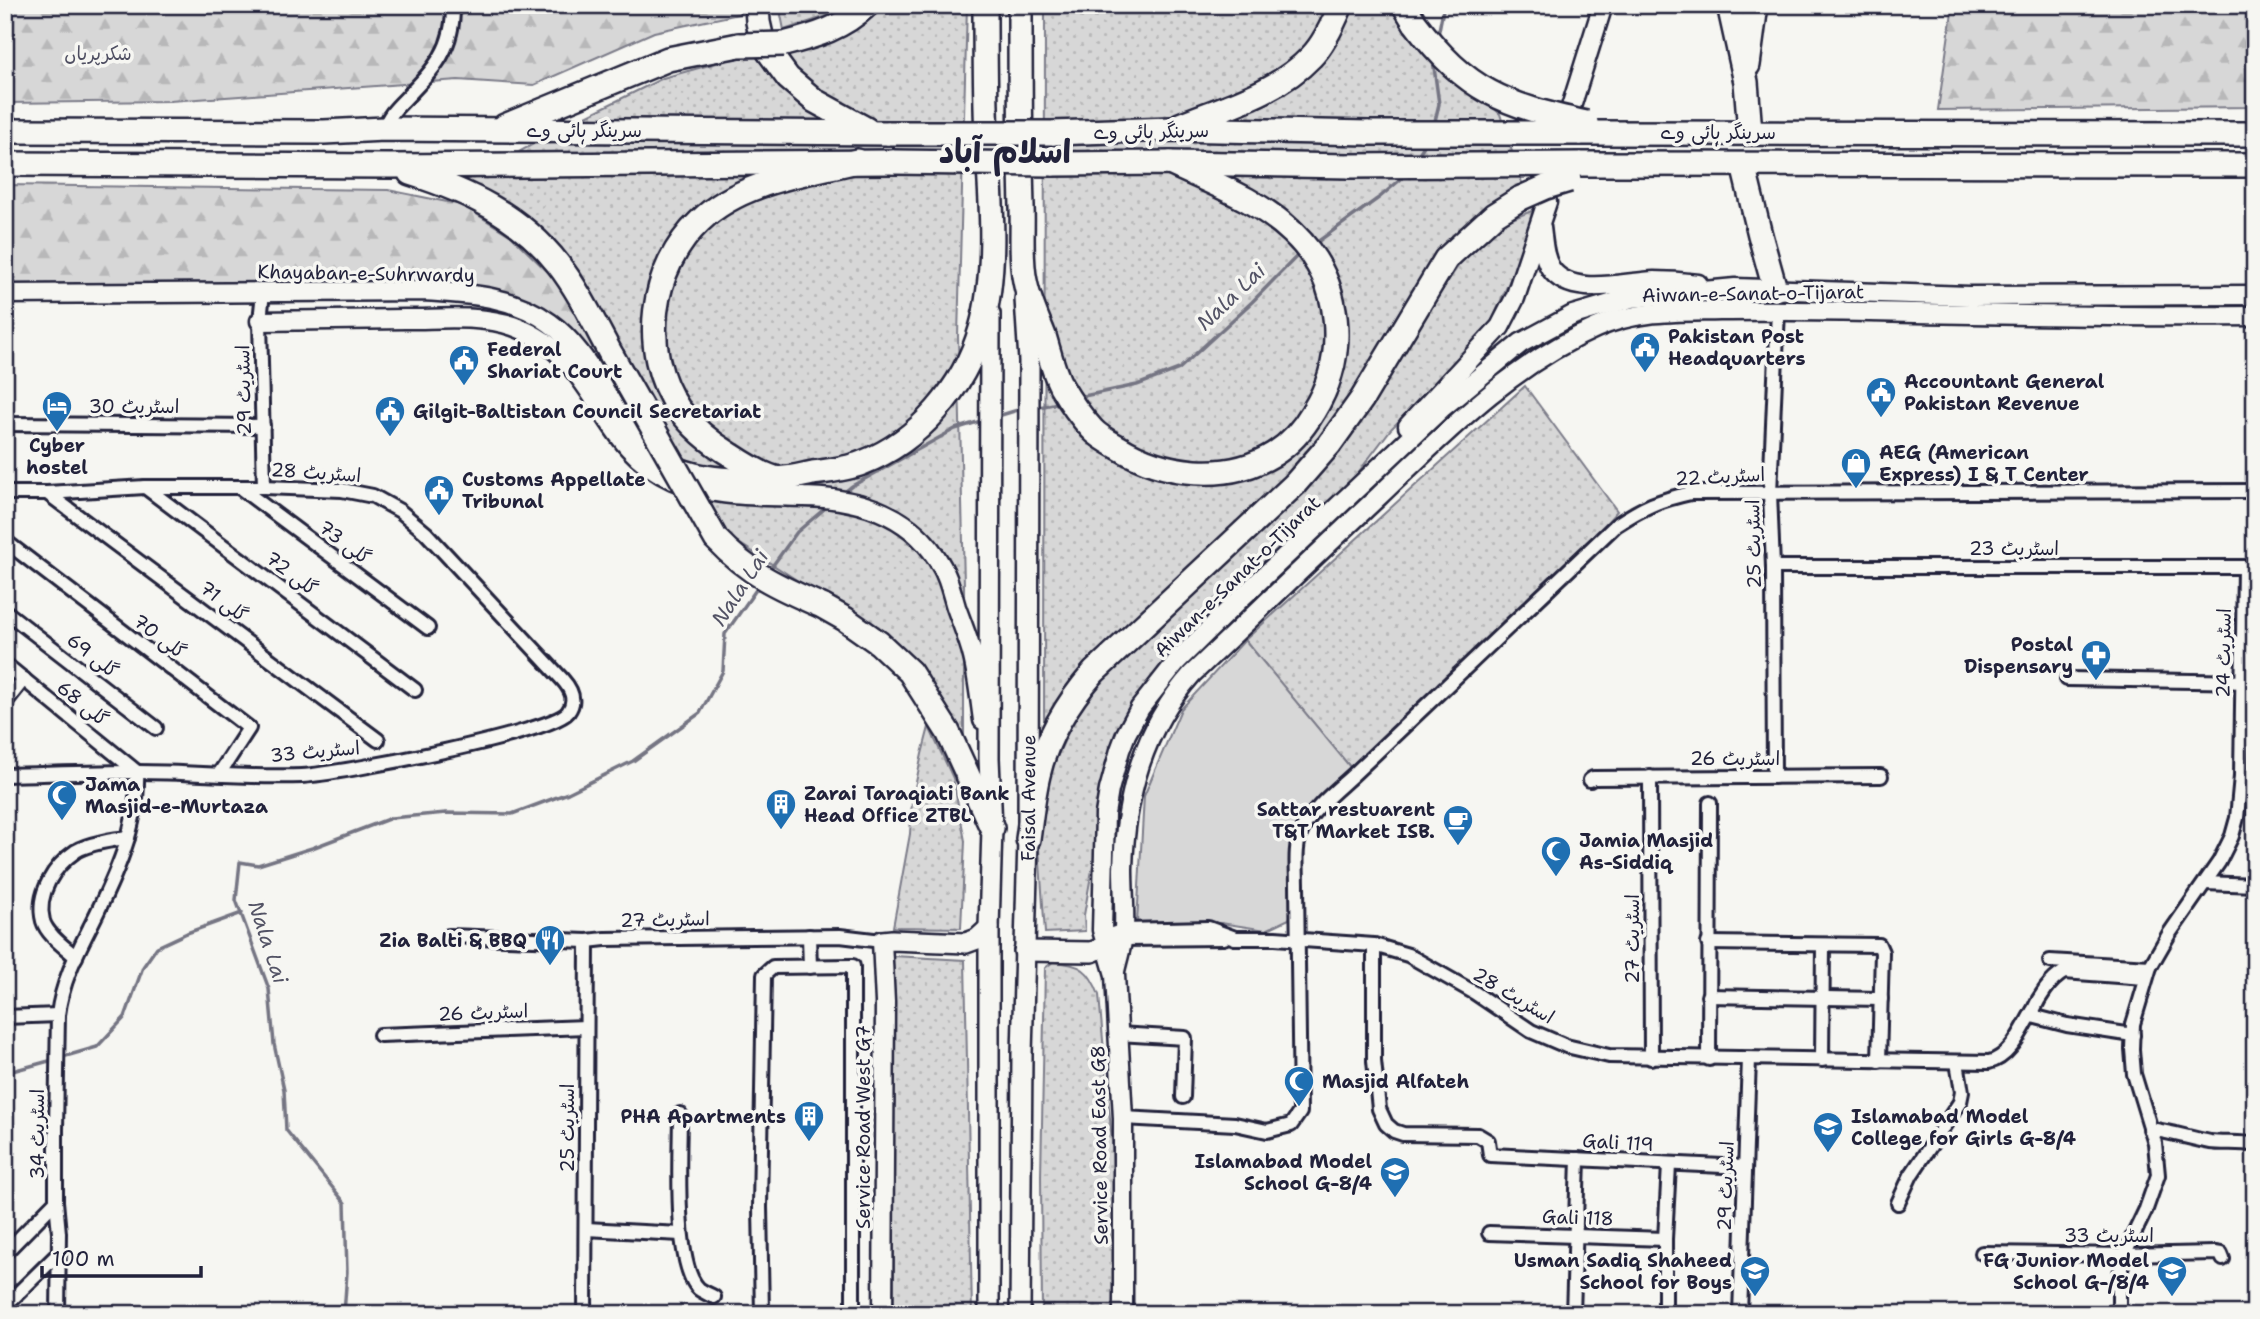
<svg xmlns="http://www.w3.org/2000/svg" width="2260" height="1319" font-family="'Shantell Sans','Playpen Sans Arabic',sans-serif">
<defs>
<pattern id="grass-dots" width="8" height="8" patternUnits="userSpaceOnUse" patternTransform="scale(1.75)"><rect width="8" height="8" fill="#d7d7d7"/><path d="M2 2h.1M6 6h.1" fill="none" stroke="#b8b8b9" stroke-width="1.8" stroke-linecap="round"/></pattern>
<pattern id="forest-firs" width="22" height="20" patternUnits="userSpaceOnUse" patternTransform="scale(1.75)"><rect width="22" height="20" fill="#d7d7d7"/><path d="M5 1l3.5 6h-7zM16 11l3.5 6h-7z" fill="#b8b8b9"/></pattern>
</defs>
<rect width="100%" height="100%" fill="#f6f6f2"/>
<filter id="ink" filterUnits="userSpaceOnUse"><feTurbulence type="fractalNoise" baseFrequency=".0143" numOctaves="2"/><feDisplacementMap in="SourceGraphic" scale="14" xChannelSelector="R" yChannelSelector="G"/><feConvolveMatrix kernelMatrix="1 2 1 2 8 2 1 2 1" color-interpolation-filters="sRGB"/></filter>
<g filter="url(#ink)">
<!-- grass -->
<g fill="url(#grass-dots)" stroke="#7c7c89" stroke-width="2">
<polygon points="783,5 844,5 827,16 784,30 781,15"/>
<polygon points="882,5 967,5 958,336 964,584 964,753 884,636 720,531 581,273 510,206 465,181 576,121 663,78 731,59 808,51 851,32 874,15"/>
<polygon points="1045,5 1392,5 1395,13 1500,114 1524,189 1461,233 1359,388 1302,467 1044,735"/>
<polygon points="1534,210 1528,238 1492,321 1451,368 1391,429 1354,478 1133,709 1104,766 1099,830 1084,915 1085,931 1045,933 1038,835 1051,770 1081,704 1126,653 1233,554 1434,301 1464,258 1500,224"/>
<polygon points="1525,386 1617,511 1575,558 1355,773 1245,640"/>
<polygon points="929,727 953,778 965,841 961,928 893,927 910,834 912,801 922,754"/>
<polygon points="893,956 965,960 972,1314 894,1314"/>
<path d="M 1053,962 C 1081,964 1089,969 1099,995 L 1112,1142 L 1116,1245 L 1112,1314 L 1042,1314 L 1041,1176 L 1045,968 Z"/>
</g>
<!-- forest -->
<g fill="url(#forest-firs)" stroke="#7c7c89" stroke-width="2">
<polygon points="5,5 740,5 739,14 654,32 534,85 458,80 170,101 5,103"/>
<polygon points="1953,5 2255,5 2255,107 1938,110"/>
<polygon points="5,185 388,190 462,205 511,236 560,284 601,355 639,434 589,352 513,297 5,290"/>
</g>
<!-- green -->
<polygon fill="#d7d7d7" stroke="#7c7c89" stroke-width="2" points="1245,640 1355,773 1312,803 1291,839 1291,913 1289,919 1266,930 1221,923 1137,923 1144,796 1181,709"/>
<g fill="none" stroke-linecap="round" stroke-linejoin="round">
<!-- stream -->
<g stroke="#757583" stroke-width="3.5">
<polyline points="1438,35 1444,5"/>
<polyline points="1433,60 1439,104 1434,125"/>
<polyline points="1418,155 1427,141"/>
<polyline points="1313,245 1380,197 1407,174"/>
<polyline points="1079,397 1137,385 1179,369 1252,302 1300,253"/>
<polyline points="1035,408 1062,402"/>
<polyline points="998,416 1021,409"/>
<polyline points="842,494 852,486 955,429 984,420"/>
<polyline points="768,572 797,532 829,505"/>
<polyline points="66,1056 97,1047 125,1017 143,967 157,947 187,933 242,913"/>
<polyline points="5,1073 49,1061"/>
<polyline points="344,1314 347,1272 345,1203 286,1130 284,1090 274,1044 269,989 236,900 240,862 258,865 312,848 391,818 446,813 512,814 568,793 633,761 700,713 723,671 725,634 760,584"/>
</g>
<!-- street casing -->
<g stroke="#22223b" stroke-width="18">
<g id="street">
<path d="M 384,129 C 388,116 396,108 405,99 C 434,69 454,49 453,5"/>
<polyline points="263,292 260,321 264,487"/>
<polyline points="5,424 263,426"/>
<polyline points="145,487 415,690"/>
<polyline points="239,487 428,628"/>
<path d="M 5,493 L 47,493 L 145,487 L 264,487 L 342,490 L 373,496 L 400,511 L 426,533 L 562,679 C 571,689 577,700 568,712 C 551,734 338,774 302,776 C 247,778 192,772 138,772 C 94,772 49,774 5,775"/>
<polyline points="47,493 378,740"/>
<polyline points="5,541 249,728 219,774"/>
<polyline points="1773,567 2255,567"/>
<polyline points="5,611 156,728"/>
<path d="M 5,664 L 137,772 C 139,826 115,877 91,925 C 76,955 62,982 58,1015 L 56,1130 L 56,1201 L 59,1233 L 58,1314"/>
<polyline points="2067,679 2255,682"/>
<polyline points="5,703 24,679"/>
<polyline points="1650,777 1651,1058"/>
<polyline points="1774,777 1773,567 1770,493 1778,310"/>
<polyline points="1590,780 1593,778 1881,776"/>
<polyline points="2205,883 2255,885"/>
<polyline points="449,936 587,941 605,939 840,936 882,941"/>
<polyline points="809,936 810,967"/>
<path d="M 1104,937 L 1124,930 L 1208,928 L 1235,938 L 1275,938 L 1374,945 L 1408,955 L 1475,993 L 1531,1031 L 1566,1046 L 1609,1056 L 1989,1062 C 2011,1057 2022,1029 2033,1011"/>
<polyline points="1117,942 1122,939 1224,938"/>
<polyline points="1708,943 1879,945 1882,952 1879,1061"/>
<polyline points="1374,945 1374,1061 1379,1109 1386,1124 1394,1131 1403,1134 1478,1135 1488,1141 1490,1155 1744,1167"/>
<path d="M 76,957 C 66,948 47,935 43,921 C 36,894 54,866 76,851 C 87,844 115,839 128,838"/>
<polyline points="2050,961 2150,967"/>
<polyline points="1708,996 1881,999"/>
<polyline points="5,1017 58,1015"/>
<polyline points="1118,1034 1185,1038 1183,1097"/>
<polyline points="380,1035 586,1027"/>
<path d="M 2133,1035 L 2067,1025 L 2036,1017 L 2033,1011 C 2039,997 2050,980 2064,972 L 2145,978"/>
<polyline points="1709,1059 1710,803"/>
<polyline points="1822,1060 1823,945"/>
<path d="M 680,1114 C 680,1150 673,1265 699,1289 C 703,1292 710,1295 714,1297"/>
<path d="M 1123,1118 L 1235,1124 L 1267,1131 L 1291,1125 L 1300,1112 L 1297,885 C 1297,868 1294,846 1302,830 C 1313,808 1337,790 1355,773 L 1616,525 C 1643,507 1659,500 1691,493 L 2255,491"/>
<path d="M 2150,1129 C 2171,1132 2190,1138 2210,1142 C 2225,1144 2240,1141 2255,1145"/>
<polyline points="1898,1203 1911,1175 1960,1102 1962,1092 1957,1062"/>
<polyline points="586,1229 681,1234"/>
<polyline points="1489,1233 1665,1239"/>
<polyline points="5,1253 56,1201"/>
<polyline points="1982,1253 2124,1255 2215,1253 2221,1254 2223,1259"/>
<polyline points="5,1306 59,1253"/>
<polyline points="585,1314 587,941"/>
<polyline points="762,1314 760,1207 764,975 773,967 853,966 853,1314"/>
<polyline points="1573,1314 1578,1159"/>
<polyline points="1665,1314 1665,1239 1669,1165"/>
<polyline points="1740,1314 1749,1059"/>
<polyline points="2119,1314 2119,1279 2124,1255 2146,1209 2158,1175 2155,1143 2134,1074 2132,1049 2133,1024 2150,967 2169,934 2219,862 2232,836 2237,818 2241,776 2244,567"/>
</g>
</g>
<!-- secondary casing -->
<g stroke="#22223b" stroke-width="23">
<g id="secondary">
<polyline points="1571,107 1603,5"/>
<path d="M 1541,227 C 1543,241 1543,257 1551,269 C 1571,298 1625,282 1654,281 C 1669,281 1683,282 1698,284"/>
<path d="M 5,294 L 423,291 C 468,294 512,295 550,323 C 572,339 587,362 601,384 C 611,401 620,419 632,434 C 668,477 718,479 769,478"/>
<path d="M 260,321 C 310,320 359,320 408,319 C 442,319 481,315 513,326 C 536,334 554,347 569,364 C 607,407 616,454 673,480 C 713,498 761,495 804,497 C 860,498 914,515 942,567 C 949,579 952,594 956,607 C 962,624 969,640 973,657 C 978,678 980,699 983,720"/>
<polyline points="1408,426 1500,327 1515,298 1547,202"/>
<polyline points="882,941 885,1002 883,1314"/>
<path d="M 1115,971 C 1118,957 1123,943 1124,929 C 1125,909 1123,889 1123,869 C 1125,796 1143,729 1192,674 C 1254,615 1316,555 1379,496 C 1445,433 1511,365 1596,328 C 1635,310 1678,312 1720,311 C 1770,310 1820,311 1870,312 C 1999,315 2126,317 2255,316"/>
<polyline points="1123,1314 1123,1118 1115,975 1102,930 1105,814 1109,790 1120,750 1126,734 1140,708 1177,661 1242,597 1443,407 1521,343 1573,315 1631,298 1735,288 1969,296 2255,295"/>
</g>
</g>
<!-- primary casing -->
<g stroke="#22223b" stroke-width="24">
<g id="primary">
<polyline points="882,941 892,940 966,943 977,939 989,928"/>
<polyline points="1024,951 1092,952 1106,946"/>
<polyline points="989,1314 989,928 992,828 989,758 990,314"/>
<path id="s1" d="M 1020,1314 L 1022,1054 L 1028,839 L 1029,361 L 1025,299"/>
</g>
</g>
<!-- highway casing -->
<g stroke="#22223b" stroke-width="28">
<g id="highway">
<polyline points="757,5 758,22 763,44 788,78 815,101 866,129"/>
<path d="M 1020,5 C 1020,72 1020,139 1022,207 C 1023,229 1020,259 1025,281 C 1028,299 1037,318 1044,336 C 1049,352 1053,371 1061,386 C 1069,400 1081,417 1092,429 C 1098,436 1109,442 1118,447 C 1163,475 1227,483 1274,454 C 1290,444 1303,429 1313,412 C 1349,355 1343,281 1293,233 C 1259,200 1212,183 1170,163"/>
<polyline points="1404,5 1415,23"/>
<polyline points="1729,5 1746,82 1750,132"/>
<path d="M 784,44 C 816,36 843,28 867,5"/>
<polyline points="1748,65 1756,5"/>
<path d="M 1180,125 C 1224,107 1277,93 1311,57 C 1324,44 1334,22 1341,5"/>
<polyline points="505,126 668,59 739,45"/>
<polyline points="5,131 324,132 384,129 889,133"/>
<polyline points="1052,133 1171,129 1369,133"/>
<polyline points="1579,133 2255,134"/>
<path d="M 857,161 C 804,174 740,182 700,221 C 650,268 639,351 678,408 C 692,427 711,443 731,455 C 743,463 760,474 775,478 C 786,480 802,475 813,473 C 828,471 847,469 862,463 C 919,441 964,388 981,329 C 998,269 991,198 987,137 C 985,93 985,49 985,5"/>
<polyline points="5,164 390,166 894,162"/>
<polyline points="1052,164 1170,163 1350,166"/>
<polyline points="1579,164 2255,165"/>
<polyline points="1743,165 1760,235 1775,289"/>
<path d="M 410,173 C 467,191 520,215 558,264 C 579,291 595,325 612,356"/>
<polyline points="822,606 845,619 879,643 910,672 948,732 992,828"/>
<path d="M 1028,839 C 1031,818 1033,796 1038,775 C 1047,736 1069,701 1094,672 L 1294,485 L 1329,445 L 1362,399 L 1446,259 L 1494,215 L 1521,198"/>
</g>
</g>
<!-- street -->
<use href="#street" stroke="#f6f6f2" stroke-width="12"/>
<!-- secondary -->
<use href="#secondary" stroke="#f6f6f2" stroke-width="18"/>
<!-- primary -->
<use href="#primary" stroke="#f6f6f2" stroke-width="19"/>
<!-- highway -->
<use href="#highway" stroke="#f6f6f2" stroke-width="23"/>
<!-- highway-bridge casing -->
<g stroke="#22223b" stroke-width="28" stroke-linecap="butt">
<g id="highway-bridge">
<path d="M 1415,23 C 1467,92 1505,105 1586,123"/>
<polyline points="739,45 784,44"/>
<polyline points="889,133 1052,133"/>
<polyline points="1369,133 1579,133"/>
<polyline points="894,162 1052,164"/>
<polyline points="1350,166 1579,164"/>
<polyline points="1521,198 1546,187 1569,180"/>
<path d="M 612,356 L 716,539 C 749,574 778,587 822,606"/>
</g>
</g>
<!-- highway-bridge -->
<use href="#highway-bridge" stroke="#f6f6f2" stroke-width="23"/>
</g>
</g>
<!-- icons -->
<defs>
<g id="civic-pin" transform="scale(1.575)"><path d="M0 17L-7.5 6A9.5 9.5 0 1 1 7.5 6Z" fill="#1f6fb2" stroke="#f6f6f2"/><path d="M-.6-6.5H3V-4.5H.6V-3L4-1V1h2V6H-6V1h2V-1L-.6-3ZM-1.2 2.5V6h2.4V2.5Z" fill="#fff"/></g>
<g id="hotel-pin" transform="scale(1.575)"><path d="M0 17L-7.5 6A9.5 9.5 0 1 1 7.5 6Z" fill="#1f6fb2" stroke="#f6f6f2"/><path d="M-6-4.5h1.5V1H6V5H4.5V3h-9V5H-6ZM-4 0a1.8 1.8 0 1 1 3.6 0ZM.5 0V-2.5h3Q6-2.5 6 0Z" fill="#fff"/></g>
<g id="shop-pin" transform="scale(1.575)"><path d="M0 17L-7.5 6A9.5 9.5 0 1 1 7.5 6Z" fill="#1f6fb2" stroke="#f6f6f2"/><path d="M-5-2.5h2.3a2.7 3.5 0 0 1 5.4 0H5L5.5 6h-11ZM-1.5-2.5h3a1.5 2.3 0 0 0-3 0Z" fill="#fff"/></g>
<g id="pharmacy-pin" transform="scale(1.575)"><path d="M0 17L-7.5 6A9.5 9.5 0 1 1 7.5 6Z" fill="#1f6fb2" stroke="#f6f6f2"/><path d="M-2-6h4v4h4v4h-4v4h-4v-4h-4v-4h4Z" fill="#fff"/></g>
<g id="mosque-pin" transform="scale(1.575)"><path d="M0 17L-7.5 6A9.5 9.5 0 1 1 7.5 6Z" fill="#1f6fb2" stroke="#f6f6f2"/><path d="M3.5-4.9A6 6 0 1 0 3.5 4.9A5 5 0 1 1 3.5-4.9Z" fill="#fff"/></g>
<g id="building-pin" transform="scale(1.575)"><path d="M0 17L-7.5 6A9.5 9.5 0 1 1 7.5 6Z" fill="#1f6fb2" stroke="#f6f6f2"/><path d="M-4-6H4V6H1V3H-1V6H-4ZM-2.5-4.3h1.7v1.8h-1.7ZM.8-4.3h1.7v1.8H.8ZM-2.5-1h1.7V.8h-1.7ZM.8-1h1.7V.8H.8Z" fill="#fff"/></g>
<g id="cafe-pin" transform="scale(1.575)"><path d="M0 17L-7.5 6A9.5 9.5 0 1 1 7.5 6Z" fill="#1f6fb2" stroke="#f6f6f2"/><path d="M-5.5-4.5H6V0H3Q3 3.5 0 3.5H-2.5Q-5.5 3.5-5.5 0ZM3-3.2v2h1.7v-2ZM-6 4.5H4V6H-6Z" fill="#fff"/></g>
<g id="restaurant-pin" transform="scale(1.575)"><path d="M0 17L-7.5 6A9.5 9.5 0 1 1 7.5 6Z" fill="#1f6fb2" stroke="#f6f6f2"/><path d="M-5-6h1v4h1v-4h1v4h1v-4h1v5L-1.5 .5V6h-2V.5L-5-1ZM5-6V6H3V1.5H1.5Q1.5-4 5-6Z" fill="#fff"/></g>
<g id="university-pin" transform="scale(1.575)"><path d="M0 17L-7.5 6A9.5 9.5 0 1 1 7.5 6Z" fill="#1f6fb2" stroke="#f6f6f2"/><path d="M0-5L7-2L0 1L-7-2ZM-4 1L0 2.5L4 1V4Q0 6-4 4Z" fill="#fff"/></g>
<g id="school-pin" transform="scale(1.575)"><path d="M0 17L-7.5 6A9.5 9.5 0 1 1 7.5 6Z" fill="#1f6fb2" stroke="#f6f6f2"/><path d="M0-5L7-2L0 1L-7-2ZM-4 1L0 2.5L4 1V4Q0 6-4 4Z" fill="#fff"/></g>
</defs>
<g fill-rule="evenodd">
<use href="#civic-pin" x="1645" y="347"/>
<use href="#civic-pin" x="464" y="360"/>
<use href="#civic-pin" x="1881" y="392"/>
<use href="#hotel-pin" x="57" y="406"/>
<use href="#civic-pin" x="390" y="411"/>
<use href="#shop-pin" x="1856" y="463"/>
<use href="#civic-pin" x="439" y="490"/>
<use href="#pharmacy-pin" x="2096" y="655"/>
<use href="#mosque-pin" x="62" y="795"/>
<use href="#building-pin" x="781" y="804"/>
<use href="#cafe-pin" x="1458" y="820"/>
<use href="#mosque-pin" x="1556" y="851"/>
<use href="#restaurant-pin" x="550" y="940"/>
<use href="#mosque-pin" x="1299" y="1081"/>
<use href="#building-pin" x="809" y="1116"/>
<use href="#university-pin" x="1828" y="1127"/>
<use href="#school-pin" x="1395" y="1172"/>
<use href="#school-pin" x="1755" y="1271"/>
<use href="#school-pin" x="2172" y="1271"/>
</g>
<g text-anchor="middle" stroke-width="7" stroke-linejoin="round" paint-order="stroke">
<!-- park labels -->
<g font-size="19" fill="#4f4f62" stroke="#f6f6f2">
<text x="98" y="60">شکرپریاں</text>
</g>
<!-- street labels -->
<g font-size="19" fill="#22223b" stroke="#f6f6f2">
<text x="584" y="137">سرینگر ہائی وے</text>
<text transform="translate(1151 131) rotate(-1)" y="7">سرینگر ہائی وے</text>
<text x="1718" y="139">سرینگر ہائی وے</text>
<text transform="translate(366 273) rotate(1)" y="7">Khayaban-e-Suhrwardy</text>
<text transform="translate(1753 293) rotate(-1)" y="7">Aiwan-e-Sanat-o-Tijarat</text>
<text transform="translate(243 390) rotate(-91)" y="7">اسٹریٹ 29</text>
<text x="134" y="413">اسٹریٹ 30</text>
<text transform="translate(316 472) rotate(4)" y="7">اسٹریٹ 28</text>
<text transform="translate(1720 476) rotate(-3)" y="7">اسٹریٹ 22</text>
<text transform="translate(345 542) rotate(37)" y="7">گلی 73</text>
<text transform="translate(1753 544) rotate(-91)" y="7">اسٹریٹ 25</text>
<text x="2014" y="555">اسٹریٹ 23</text>
<text transform="translate(292 573) rotate(37)" y="7">گلی 72</text>
<text transform="translate(1237 576) rotate(-44)" y="7">Aiwan-e-Sanat-o-Tijarat</text>
<text transform="translate(224 601) rotate(37)" y="7">گلی 71</text>
<text transform="translate(160 636) rotate(37)" y="7">گلی 70</text>
<text transform="translate(2223 653) rotate(-89)" y="7">اسٹریٹ 24</text>
<text transform="translate(93 655) rotate(38)" y="7">گلی 69</text>
<text transform="translate(83 703) rotate(39)" y="7">گلی 68</text>
<text transform="translate(315 751) rotate(-5)" y="7">اسٹریٹ 33</text>
<text x="1735" y="765">اسٹریٹ 26</text>
<text dy="7" stroke="none"><textPath href="#s1" startOffset="516">Faisal Avenue</textPath></text>
<text transform="translate(665 919) rotate(-1)" y="7">اسٹریٹ 27</text>
<text transform="translate(1632 939) rotate(-90)" y="7">اسٹریٹ 27</text>
<text transform="translate(1514 995) rotate(31)" y="7">اسٹریٹ 28</text>
<text transform="translate(483 1012) rotate(-2)" y="7">اسٹریٹ 26</text>
<text transform="translate(863 1127) rotate(-90)" y="7">Service Road West G7</text>
<text transform="translate(567 1128) rotate(-90)" y="7">اسٹریٹ 25</text>
<text transform="translate(37 1134) rotate(-90)" y="7">اسٹریٹ 34</text>
<text transform="translate(1618 1142) rotate(3)" y="7">Gali 119</text>
<text transform="translate(1099 1145) rotate(-91)" y="7">Service Road East G8</text>
<text transform="translate(1725 1186) rotate(-88)" y="7">اسٹریٹ 29</text>
<text transform="translate(1578 1217) rotate(2)" y="7">Gali 118</text>
<text x="2109" y="1242">اسٹریٹ 33</text>
</g>
<!-- poi labels -->
<g font-size="19" font-weight="bold" fill="#22223b" stroke="#f6f6f2" text-anchor="start">
<text x="1668" y="343">Pakistan Post<tspan x="1668" dy="22">Headquarters</tspan></text>
<text x="487" y="356">Federal<tspan x="487" dy="22">Shariat Court</tspan></text>
<text x="1904" y="388">Accountant General<tspan x="1904" dy="22">Pakistan Revenue</tspan></text>
<text x="413" y="418">Gilgit-Baltistan Council Secretariat</text>
<text x="57" y="452" text-anchor="middle">Cyber<tspan x="57" dy="22">hostel</tspan></text>
<text x="1879" y="459">AEG (American<tspan x="1879" dy="22">Express) I &amp; T Center</tspan></text>
<text x="462" y="486">Customs Appellate<tspan x="462" dy="22">Tribunal</tspan></text>
<text x="2073" y="651" text-anchor="end">Postal<tspan x="2073" dy="22">Dispensary</tspan></text>
<text x="85" y="791">Jama<tspan x="85" dy="22">Masjid-e-Murtaza</tspan></text>
<text x="804" y="800">Zarai Taraqiati Bank<tspan x="804" dy="22">Head Office ZTBL</tspan></text>
<text x="1435" y="816" text-anchor="end">Sattar restuarent<tspan x="1435" dy="22">T&amp;T Market ISB.</tspan></text>
<text x="1579" y="847">Jamia Masjid<tspan x="1579" dy="22">As-Siddiq</tspan></text>
<text x="527" y="947" text-anchor="end">Zia Balti &amp; BBQ</text>
<text x="1322" y="1088">Masjid Alfateh</text>
<text x="786" y="1123" text-anchor="end">PHA Apartments</text>
<text x="1851" y="1123">Islamabad Model<tspan x="1851" dy="22">College for Girls G-8/4</tspan></text>
<text x="1372" y="1168" text-anchor="end">Islamabad Model<tspan x="1372" dy="22">School G-8/4</tspan></text>
<text x="1732" y="1267" text-anchor="end">Usman Sadiq Shaheed<tspan x="1732" dy="22">School for Boys</tspan></text>
<text x="2149" y="1267" text-anchor="end">FG Junior Model<tspan x="2149" dy="22">School G-/8/4</tspan></text>
</g>
<!-- water labels -->
<g font-size="21" font-style="italic" fill="#535365" stroke="#f6f6f2">
<text transform="translate(1231 297) rotate(-44)" y="7">Nala Lai</text>
<text transform="translate(740 588) rotate(-57)" y="7">Nala Lai</text>
<text transform="translate(268 942) rotate(72)" y="7">Nala Lai</text>
</g>
<!-- town labels -->
<g font-size="33" font-weight="bold" fill="#22223b" stroke="#f6f6f2">
<text x="1005" y="163">اسلام آباد</text>
</g>
</g>
<!-- margin -->
<rect width="2260" height="1319" fill="none" stroke="#f6f6f2" stroke-width="28"/>
<rect x="14" y="14" width="2232" height="1291" fill="none" stroke="#22223b" stroke-width="2.5" filter="url(#ink)"/>
<!-- scale -->
<path d="M42 1266v10h159v-10" fill="none" stroke="#22223b" stroke-width="3.5"/>
<text x="52" y="1266" font-size="21" fill="#22223b" stroke="#f6f6f2" stroke-width="5" paint-order="stroke">100 m</text>
</svg>
